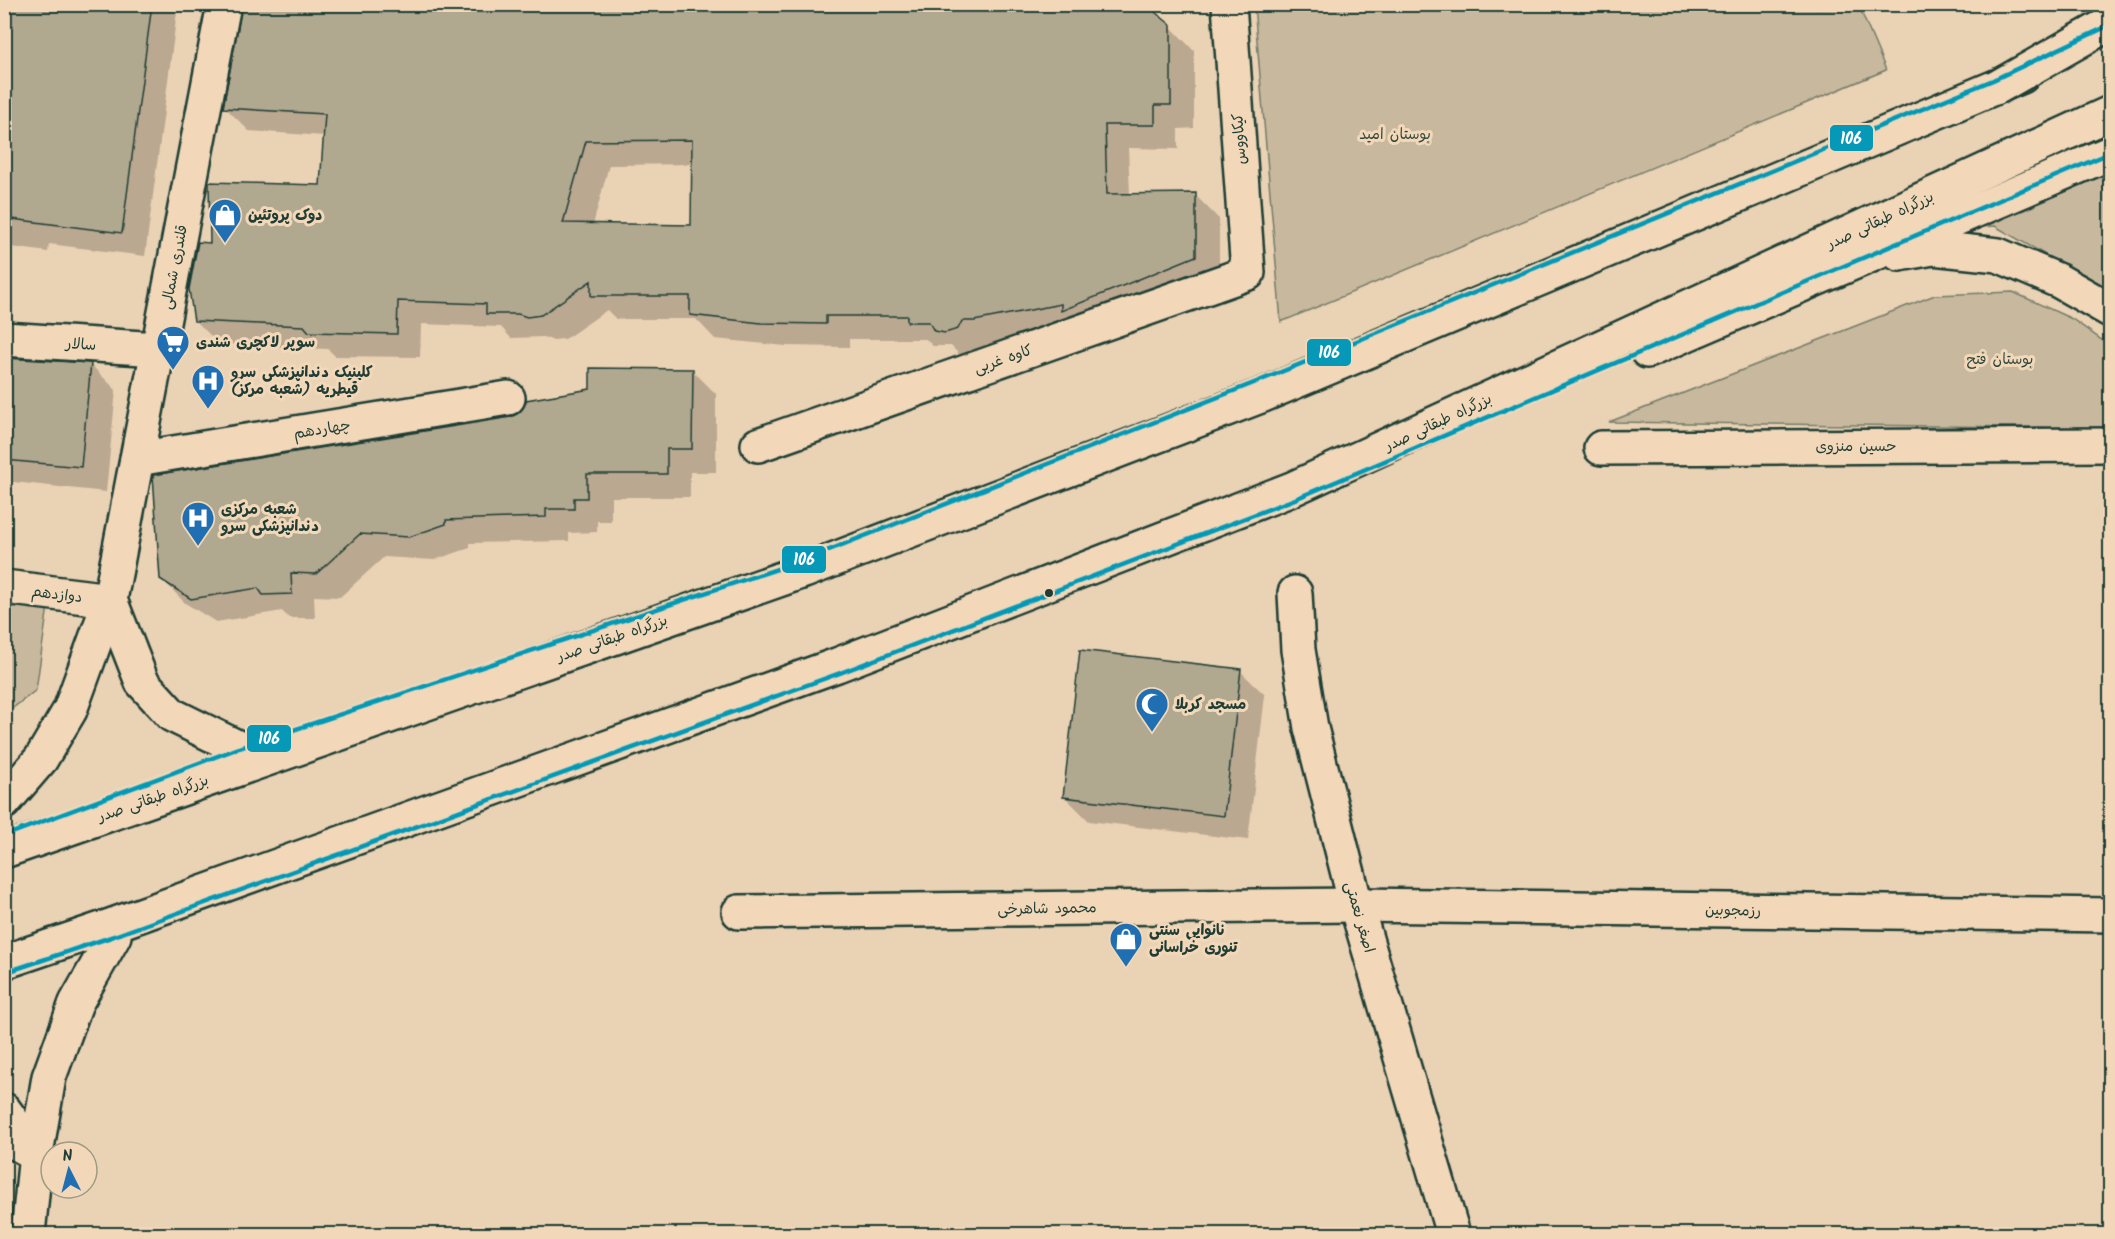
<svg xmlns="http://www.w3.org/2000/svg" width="2115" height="1239" font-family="Kalam,'Playpen Sans Arabic',sans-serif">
<rect width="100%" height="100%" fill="#ead2b4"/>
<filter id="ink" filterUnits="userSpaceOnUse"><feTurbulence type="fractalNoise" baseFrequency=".0167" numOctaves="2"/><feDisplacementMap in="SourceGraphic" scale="12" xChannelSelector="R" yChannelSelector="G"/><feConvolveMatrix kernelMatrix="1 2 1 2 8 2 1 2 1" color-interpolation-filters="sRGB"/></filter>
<g filter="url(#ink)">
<!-- green -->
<g fill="#c8b99e" stroke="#747b69" stroke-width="1.5">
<polygon points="1658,5 1860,9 1886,70 1281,322 1254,5"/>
<polygon points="2110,154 2110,292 1995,226 1939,230"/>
<polygon points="2013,292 2072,319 2110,346 2110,428 1609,422 1935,295"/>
<polygon points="5,594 49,599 36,690 5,714"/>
</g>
<!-- shadow -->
<g fill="#0003" fill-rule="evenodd">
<polygon points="4,4 178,4 145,256 49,244 48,252 4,246"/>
<path d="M 1170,26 L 1194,51 L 1194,128 L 1178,129 L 1178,149 L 1128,148 L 1130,195 L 1195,195 L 1219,219 L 1219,280 L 999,345 L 986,344 L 982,353 L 970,356 L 959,354 L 951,346 L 933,346 L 926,339 L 849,339 L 849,347 L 786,346 L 715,339 L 696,319 L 616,319 L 607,310 L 565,339 L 552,340 L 543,337 L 511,338 L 501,327 L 421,324 L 420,357 L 335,356 L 328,349 L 219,344 L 195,320 L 212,245 L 322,187 L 325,136 L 249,131 L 225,107 ZM 693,164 L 692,226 L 593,225 L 609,165 Z"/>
<polygon points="4,359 91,365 116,390 106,492 4,481"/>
<polygon points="692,370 716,394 716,472 690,472 690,497 611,497 611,521 597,521 597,532 569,533 569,541 470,543 470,548 434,560 384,557 340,597 314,596 315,618 289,618 282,611 216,622 185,603 161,578 511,418"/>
<polygon points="1240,671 1265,695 1248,840 1089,821 1064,796"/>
</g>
<!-- building -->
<g fill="#b1a890" stroke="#1f3d34" stroke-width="1.5" fill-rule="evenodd">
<polygon points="4,4 152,4 122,233 4,218"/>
<path d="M 242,4 L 1145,4 L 1171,25 L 1171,105 L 1155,105 L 1155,125 L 1105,125 L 1107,194 L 1196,193 L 1196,256 L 1061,311 L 1061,304 L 974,321 L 962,321 L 958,329 L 945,333 L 934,331 L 929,322 L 907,322 L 907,316 L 826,316 L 826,324 L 761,323 L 690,315 L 690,296 L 591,296 L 591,281 L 541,315 L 527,317 L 518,314 L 486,314 L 486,304 L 398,301 L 397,334 L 309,332 L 304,326 L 194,321 L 189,289 L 198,242 L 210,243 L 209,182 L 320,185 L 325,114 L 223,108 ZM 692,140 L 691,225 L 563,223 L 586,141 Z"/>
<polygon points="4,358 91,363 81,467 4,460"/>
<polygon points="590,368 693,369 692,449 667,449 667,474 587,474 587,498 574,498 574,509 546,509 546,517 446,520 446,524 409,537 360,534 316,574 291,573 292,594 263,595 258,588 191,599 160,579 153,475 511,417 520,412 526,400 590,389"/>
<polygon points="1080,650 1241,669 1224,816 1063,797"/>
</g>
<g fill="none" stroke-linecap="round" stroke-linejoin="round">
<!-- street casing -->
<g stroke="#1f3d34" stroke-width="38">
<g id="street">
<polyline points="4,339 158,349"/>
<polyline points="758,445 1248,273 1229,4"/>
<polyline points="1601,448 2110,445"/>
<polyline points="137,459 508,398"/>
<polyline points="4,587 110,600"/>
<polyline points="110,600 142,682 172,715 239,748"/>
<polyline points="4,802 41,759 70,710 110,600 224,4"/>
<polyline points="739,912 1356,905"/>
</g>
</g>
<!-- secondary casing -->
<g stroke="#1f3d34" stroke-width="38">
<g id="secondary">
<polyline points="1295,593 1298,650 1311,728 1356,905 1453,1234"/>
<polyline points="1356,905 2110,915"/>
<polyline points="11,1140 36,1154 28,1234"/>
</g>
</g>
<!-- highway casing -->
<g stroke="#1f3d34" stroke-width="38">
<g id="highway">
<polyline points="1899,254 1933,248 1998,255 2059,281 2110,310"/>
<polyline points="1647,351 2110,153"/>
<polyline points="4,851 804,571 1263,395 2022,76"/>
<polyline points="4,962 110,926 837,665 1292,489 2110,113"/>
<polyline points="4,1110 36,1154"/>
<polyline points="36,1154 49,1077 76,1003 114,936"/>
</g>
</g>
<!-- street -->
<use href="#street" stroke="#f2d8b9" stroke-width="33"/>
<!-- secondary -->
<use href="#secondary" stroke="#f2d8b9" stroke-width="33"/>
<!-- highway -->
<use href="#highway" stroke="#f2d8b9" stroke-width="33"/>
<!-- highway-bridge casing -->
<g stroke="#1f3d34" stroke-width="38" stroke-linecap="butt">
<polyline id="highway-bridge" points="1996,88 2110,23"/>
</g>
<!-- highway-bridge -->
<use href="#highway-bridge" stroke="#f2d8b9" stroke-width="33"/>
<!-- bus-1 casing -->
<g stroke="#f2d8b9" stroke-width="9">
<g id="bus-1">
<polyline points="4,836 239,748 801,561 1259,381 1993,80 2110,25"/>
<polyline points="4,973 114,936 840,673 1295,499 2110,153"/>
</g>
</g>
<!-- bus-1 -->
<use href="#bus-1" stroke="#0599b7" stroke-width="4.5"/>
</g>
</g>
<!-- icons -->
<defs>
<g id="shop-pin" transform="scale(1.725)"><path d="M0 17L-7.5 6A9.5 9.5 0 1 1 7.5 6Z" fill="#1f6fb2" stroke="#f2d8b9"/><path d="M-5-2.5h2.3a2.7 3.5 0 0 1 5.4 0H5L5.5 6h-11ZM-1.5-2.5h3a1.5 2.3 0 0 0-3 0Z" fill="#fff"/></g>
<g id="supermarket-pin" transform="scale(1.725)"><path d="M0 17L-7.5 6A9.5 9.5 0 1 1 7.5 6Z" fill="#1f6fb2" stroke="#f2d8b9"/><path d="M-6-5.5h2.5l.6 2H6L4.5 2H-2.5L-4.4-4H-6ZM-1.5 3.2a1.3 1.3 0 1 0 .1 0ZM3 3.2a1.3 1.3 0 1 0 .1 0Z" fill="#fff"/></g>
<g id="hospital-pin" transform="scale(1.725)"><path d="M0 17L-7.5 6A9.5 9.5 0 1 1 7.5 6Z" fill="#1f6fb2" stroke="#f2d8b9"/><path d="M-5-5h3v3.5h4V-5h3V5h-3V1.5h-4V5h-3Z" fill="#fff"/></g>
<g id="mosque-pin" transform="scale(1.725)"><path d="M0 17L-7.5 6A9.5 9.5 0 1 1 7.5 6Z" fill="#1f6fb2" stroke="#f2d8b9"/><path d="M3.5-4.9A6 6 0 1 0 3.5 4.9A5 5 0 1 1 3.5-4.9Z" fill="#fff"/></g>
</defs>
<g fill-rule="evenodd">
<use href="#shop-pin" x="225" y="215"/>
<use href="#supermarket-pin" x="173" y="342"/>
<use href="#hospital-pin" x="208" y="381"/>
<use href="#hospital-pin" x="198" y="518"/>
<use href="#mosque-pin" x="1152" y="704"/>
<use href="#shop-pin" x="1126" y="939"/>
</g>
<!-- markers -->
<circle fill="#1f3d34" stroke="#f2d8b9" stroke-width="2" cx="1049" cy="593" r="5"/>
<g text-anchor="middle" stroke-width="6" stroke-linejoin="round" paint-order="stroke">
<!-- park labels -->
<g font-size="15" fill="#30493f" stroke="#f2d8b9">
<text x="1395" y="139">بوستان امید</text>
<text x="2000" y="364">بوستان فتح</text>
</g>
<!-- street labels -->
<g font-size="15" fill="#1f3d34" stroke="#f2d8b9">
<text transform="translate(1239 139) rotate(-94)" y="5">کیکاووس</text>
<text transform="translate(1880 220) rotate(-25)" y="5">بزرگراه طبقاتی صدر</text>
<text transform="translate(174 267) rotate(-79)" y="5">قلندری شمالی</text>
<text transform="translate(81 344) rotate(4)" y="5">سالار</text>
<text transform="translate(1003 359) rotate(-19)" y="5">کاوه غربی</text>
<text transform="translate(1438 422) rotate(-25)" y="5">بزرگراه طبقاتی صدر</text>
<text transform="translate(322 429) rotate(-9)" y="5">چهاردهم</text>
<text x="1856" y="451">حسین منزوی</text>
<text transform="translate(57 594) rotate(7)" y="5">دوازدهم</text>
<text transform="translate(612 638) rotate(-19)" y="5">بزرگراه طبقاتی صدر</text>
<text transform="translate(153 798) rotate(-19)" y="5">بزرگراه طبقاتی صدر</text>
<text transform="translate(1047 908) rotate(-1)" y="5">محمود شاهرخی</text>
<text transform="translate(1733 910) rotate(1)" y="5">رزمجوبین</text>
<text transform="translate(1360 917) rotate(74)" y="5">اصغر نعمتی</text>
</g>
<!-- poi labels -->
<g font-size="15" font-weight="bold" fill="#1f3d34" stroke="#f2d8b9" text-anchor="start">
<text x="248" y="220">دوک پروتئین</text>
<text x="196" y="347">سوپر لاکچری شندی</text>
<text x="231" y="377">کلینیک دندانپزشکی سرو<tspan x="231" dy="17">قیطریه (شعبه مرکز)</tspan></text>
<text x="221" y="514">شعبه مرکزی<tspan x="221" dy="17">دندانپزشکی سرو</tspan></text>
<text x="1175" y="709">مسجد کربلا</text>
<text x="1149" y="935">نانوایی سنتی<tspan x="1149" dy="17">تنوری خراسانی</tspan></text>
</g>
</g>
<g stroke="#f2d8b9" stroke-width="2">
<rect x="1829" y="124" width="45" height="28" rx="6" fill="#0599b7"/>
<rect x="1306" y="338" width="46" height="29" rx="6" fill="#0599b7"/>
<rect x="781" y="545" width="46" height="29" rx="6" fill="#0599b7"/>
<rect x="246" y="724" width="46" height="29" rx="6" fill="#0599b7"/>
</g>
<g font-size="16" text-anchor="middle" font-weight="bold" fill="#fff">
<text x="1851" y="144">106</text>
<text x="1329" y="358">106</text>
<text x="804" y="565">106</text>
<text x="269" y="744">106</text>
</g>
<!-- margin -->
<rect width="2115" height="1239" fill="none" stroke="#f2d8b9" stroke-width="24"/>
<rect x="12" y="12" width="2091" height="1215" fill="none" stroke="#1f3d34" stroke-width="2" filter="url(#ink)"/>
<!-- north arrow -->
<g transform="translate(69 1170) rotate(354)"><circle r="28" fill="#f2d8b9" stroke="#9e9a84" stroke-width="1.5"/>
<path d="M0-4.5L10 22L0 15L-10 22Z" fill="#1f6fb2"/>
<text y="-9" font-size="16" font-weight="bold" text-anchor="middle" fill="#1f3d34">N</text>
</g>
</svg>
